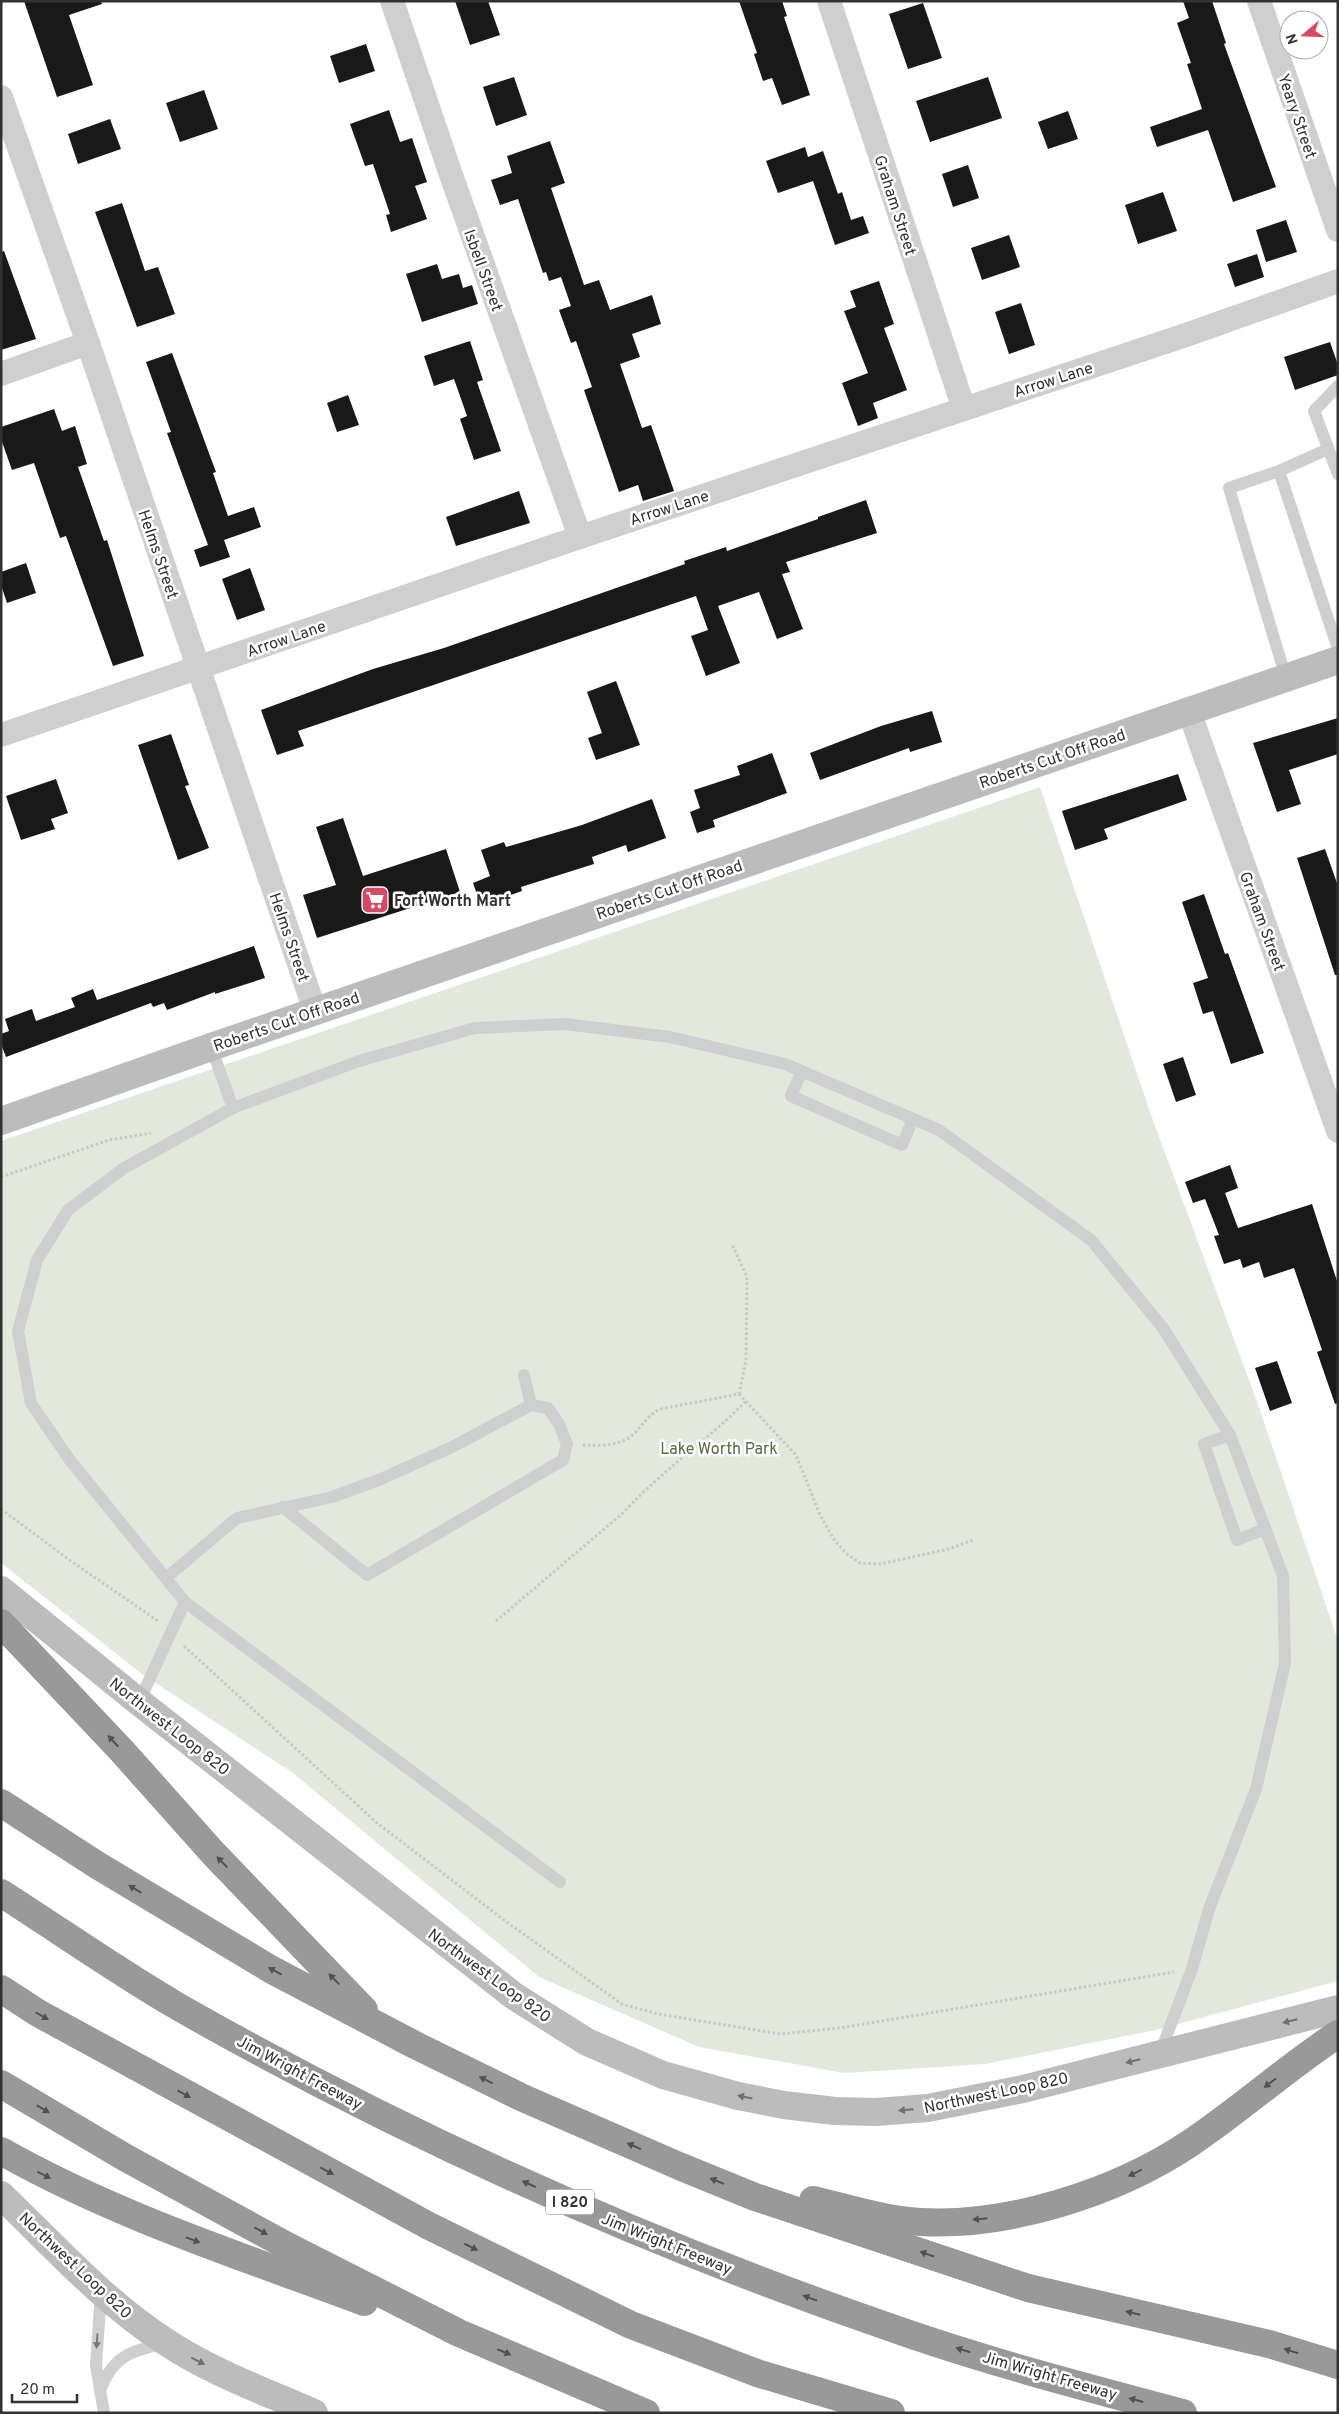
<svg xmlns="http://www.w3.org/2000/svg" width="1339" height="2414" font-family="Overpass,sans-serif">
<rect width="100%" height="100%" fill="#fff"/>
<!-- green -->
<polygon fill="#e3e8dc" points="1040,787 1150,1112 1260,1410 1338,1641 1338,1981 1156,2030 986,2064 844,2073 699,2047 539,1977 293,1773 142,1674 1,1563 1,1141"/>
<!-- building -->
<g fill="#191919">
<polygon points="24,1 101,1 102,4 69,15 93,85 57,97"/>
<polygon points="455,1 488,1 500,35 470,45"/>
<polygon points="739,1 782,1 787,16 784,17 810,95 782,105 772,78 763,81 754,54 757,53"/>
<polygon points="1183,1 1212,1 1226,43 1224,44 1276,187 1233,202 1208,130 1157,147 1150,127 1202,109 1187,64 1191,63 1177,23 1189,18"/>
<polygon points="923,3 942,58 908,69 889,14"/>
<polygon points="366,44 375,71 339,83 330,56"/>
<polygon points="514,77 527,115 496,126 483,87"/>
<polygon points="988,77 1002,118 930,142 916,101"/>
<polygon points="204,90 218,129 180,142 166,103"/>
<polygon points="389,110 400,142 412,138 427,182 415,186 427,219 391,232 386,215 390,214 373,164 365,166 350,124"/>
<polygon points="1068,111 1078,139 1048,149 1038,122"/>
<polygon points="110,119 121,149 78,164 68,134"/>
<polygon points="550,141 565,183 551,188 584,285 599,280 610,310 652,295 661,324 632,334 640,357 620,364 642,428 651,425 674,491 643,501 638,485 619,492 584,390 592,387 576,341 571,343 559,310 571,306 561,277 549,281 546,272 543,273 518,199 500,205 491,180 512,173 507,156"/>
<polygon points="805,147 808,157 823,151 838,194 842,192 851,220 863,216 869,233 835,245 813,181 778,193 766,161"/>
<polygon points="968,165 979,198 953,207 942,174"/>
<polygon points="1163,192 1177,231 1138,244 1125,205"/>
<polygon points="122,203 145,271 158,267 175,314 137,327 95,212"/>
<polygon points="1286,220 1297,252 1266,262 1256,230"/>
<polygon points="1009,235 1020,267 982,280 971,248"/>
<polygon points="4,251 36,339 1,350 1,252"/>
<polygon points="1257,254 1264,277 1235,287 1227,264"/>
<polygon points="437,264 442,279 459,274 463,288 472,285 478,304 422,322 406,274"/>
<polygon points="879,281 894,324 884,328 907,390 873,403 878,418 858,426 842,383 868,373 844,311 856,307 850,291"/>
<polygon points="1021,303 1035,345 1009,354 995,312"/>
<polygon points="470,341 483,380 477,382 501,451 474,460 460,419 467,416 454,379 434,386 424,356"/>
<polygon points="1330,342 1338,365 1338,375 1295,390 1284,357"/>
<polygon points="172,353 216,472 213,473 228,516 254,507 261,527 224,540 230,557 200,567 194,550 208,545 167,433 171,432 146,362"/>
<polygon points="348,395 359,425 337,432 327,403"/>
<polygon points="54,409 62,431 75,426 87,464 78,467 104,541 107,540 144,656 113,666 66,536 60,538 34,463 12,470 1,439 1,427"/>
<polygon points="519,491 530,523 456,546 446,517"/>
<polygon points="866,500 877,533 786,562 790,572 782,574 803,629 777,639 759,592 718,606 740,663 706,676 691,636 708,630 696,596 298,731 304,746 277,755 261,710 373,669 444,648 685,564 684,561 726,547 727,551 818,519 818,517"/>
<polygon points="26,563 36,593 7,603 1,585 1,572"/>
<polygon points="250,568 265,610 237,620 222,579"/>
<polygon points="616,681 640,745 596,760 588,738 602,733 587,692"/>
<polygon points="932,711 942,742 910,752 909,748 820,780 810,753 881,726"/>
<polygon points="1338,718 1338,754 1289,770 1301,804 1277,812 1253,743"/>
<polygon points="171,734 189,785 185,786 209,848 178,860 138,745"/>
<polygon points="772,753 787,793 713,820 715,827 697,833 690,812 700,808 694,790 740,775 737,766"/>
<polygon points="1178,774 1187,800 1104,829 1108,839 1075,850 1062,811"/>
<polygon points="56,779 68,813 51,819 55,829 21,840 6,796"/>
<polygon points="652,799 666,838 628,852 626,845 592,857 594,864 521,887 522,891 481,906 473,883 490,876 481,850 504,842 506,847 582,825"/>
<polygon points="343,818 363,876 446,849 460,892 317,938 303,895 336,885 316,827"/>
<polygon points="1325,849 1338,886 1338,975 1335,975 1297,858"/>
<polygon points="1204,894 1225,954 1228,953 1264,1053 1231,1064 1213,1011 1203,1014 1193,983 1208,978 1182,902"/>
<polygon points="254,946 265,978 215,994 215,992 167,1010 164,1003 153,1007 151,1003 6,1057 1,1044 1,1034 9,1031 5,1019 32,1009 36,1021 75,1007 71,998 93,989 97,1000"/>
<polygon points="1183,1057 1196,1095 1176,1102 1163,1064"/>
<polygon points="1230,1165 1238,1188 1225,1193 1238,1228 1312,1204 1338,1284 1338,1403 1335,1404 1317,1352 1322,1350 1294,1268 1264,1278 1259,1262 1243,1268 1240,1259 1224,1264 1214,1236 1219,1235 1205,1199 1193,1203 1185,1182"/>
<polygon points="1277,1361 1292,1403 1270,1411 1255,1368"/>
</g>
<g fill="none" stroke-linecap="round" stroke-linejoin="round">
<!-- path -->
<g stroke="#c9c9c9" stroke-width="3" stroke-dasharray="2.5 2.5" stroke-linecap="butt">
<polyline points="1,1177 109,1140 151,1133"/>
<polyline points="739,1394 796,1455 820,1515 835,1541 847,1554 860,1563 880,1564 949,1549 973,1540"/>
<path d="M 583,1445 C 600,1446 622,1446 635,1433 C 644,1423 649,1415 660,1409 L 739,1394 L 746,1361 L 747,1277 L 732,1244"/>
<polyline points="1,1509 68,1559 158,1621"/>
<path d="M 496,1621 L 623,1513 C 660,1472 707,1441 746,1401"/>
<polyline points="184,1646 377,1823 508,1923 622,2004 658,2014 780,2034 840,2028 1174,1972"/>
</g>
<!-- lane -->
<g stroke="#cfcfcf" stroke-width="12">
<polyline points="1338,386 1314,411 1338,474"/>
<polyline points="1328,449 1279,471 1338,649"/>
<polyline points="1279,471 1229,488 1286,678"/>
<polyline points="211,1047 233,1108 124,1168 68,1210 37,1260 18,1331 31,1403 69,1459 185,1602 560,1882"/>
<polyline points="802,1071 791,1096 902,1145 913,1119"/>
<polyline points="233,1108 359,1061 475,1028 565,1024 670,1037 785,1064 939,1130 1091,1240 1163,1328 1230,1435 1283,1576 1285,1663 1256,1789 1209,1909 1192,1969 1160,2053"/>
<polyline points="524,1375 531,1405"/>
<polyline points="1230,1435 1204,1444 1237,1540 1265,1529"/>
<polyline points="166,1578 237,1518 332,1497 381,1479 452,1447 531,1405 548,1408 559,1424 567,1444 563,1460 367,1575 283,1507"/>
<polyline points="139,1702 185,1602"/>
<polyline points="101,2292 96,2365 104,2413"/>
<path d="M 100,2391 C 113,2355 130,2352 165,2343"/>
</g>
<!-- street -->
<g stroke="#cfcfcf" stroke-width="24">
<polyline points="392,1 450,172 580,537"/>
<polyline points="829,1 964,409"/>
<polyline points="1259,1 1338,230"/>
<polyline points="1,97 88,343 315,1011"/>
<polyline points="1,374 88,343"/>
<polyline points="1189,711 1338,1131"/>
<polyline points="1,735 580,537 1186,335 1338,281"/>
</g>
<!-- secondary -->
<g stroke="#bcbcbc" stroke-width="28">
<polyline points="1,1121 211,1047 1338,660"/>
<polyline points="1,1590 139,1702 514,1996 587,2042 663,2075 738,2096 784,2105 835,2111 876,2112 928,2108 1023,2089 1338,2009"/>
<path d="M 1,2195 C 54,2246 104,2302 166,2342 C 211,2372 264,2391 314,2413"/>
</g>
<!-- highway -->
<g stroke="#999" stroke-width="28">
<polyline points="1,1623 122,1751 213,1853 364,2010"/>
<polyline points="1,1803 97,1865 272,1970 415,2045 523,2098 679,2166 755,2197 1028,2288 1269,2344 1338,2365"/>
<path d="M 1,1893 C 59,1930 117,1971 177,2006 C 403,2135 643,2242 889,2327 C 985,2361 1085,2387 1183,2413"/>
<polyline points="1,1989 38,2013 429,2226 631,2325 757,2373 891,2413"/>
<polyline points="1,2084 126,2158 289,2247 459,2333 646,2413"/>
<path d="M 1,2151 C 116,2216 241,2256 364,2302"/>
<path d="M 813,2200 C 848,2208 884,2220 920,2222 C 1008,2227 1115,2193 1189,2144 C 1240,2110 1286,2068 1338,2034"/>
</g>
</g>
<!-- one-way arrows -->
<defs><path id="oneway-solid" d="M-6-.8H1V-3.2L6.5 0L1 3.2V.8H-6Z" transform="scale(1.25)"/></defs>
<g fill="#515151">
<use href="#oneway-solid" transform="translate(113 1741) rotate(-133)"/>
<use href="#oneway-solid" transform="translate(222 1862) rotate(-134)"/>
<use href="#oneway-solid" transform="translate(135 1889) rotate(-149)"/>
<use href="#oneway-solid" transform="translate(275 1971) rotate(-152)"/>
<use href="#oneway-solid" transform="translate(334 1979) rotate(-134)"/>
<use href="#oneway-solid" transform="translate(42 2016) rotate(30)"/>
<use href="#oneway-solid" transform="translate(486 2080) rotate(-154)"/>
<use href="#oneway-solid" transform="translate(1270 2083) rotate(143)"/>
<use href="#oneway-solid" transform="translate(184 2094) rotate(29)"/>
<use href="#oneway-solid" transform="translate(43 2109) rotate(31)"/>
<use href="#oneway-solid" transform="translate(634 2146) rotate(-156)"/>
<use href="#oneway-solid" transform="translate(327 2171) rotate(28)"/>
<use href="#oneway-solid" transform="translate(1135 2173) rotate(154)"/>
<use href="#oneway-solid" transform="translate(44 2175) rotate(27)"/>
<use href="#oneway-solid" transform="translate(717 2181) rotate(-158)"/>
<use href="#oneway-solid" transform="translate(529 2184) rotate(-156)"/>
<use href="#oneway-solid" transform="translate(980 2219) rotate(174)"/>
<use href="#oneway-solid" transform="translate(261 2231) rotate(29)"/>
<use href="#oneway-solid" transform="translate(193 2240) rotate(20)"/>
<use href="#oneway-solid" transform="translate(471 2247) rotate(26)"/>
<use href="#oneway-solid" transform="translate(927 2254) rotate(-161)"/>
<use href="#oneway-solid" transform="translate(810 2298) rotate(-160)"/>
<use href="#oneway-solid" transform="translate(1133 2313) rotate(-167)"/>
<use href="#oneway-solid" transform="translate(963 2350) rotate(-163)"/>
<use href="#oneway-solid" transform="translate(1291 2351) rotate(-163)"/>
<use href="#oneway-solid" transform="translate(504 2352) rotate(23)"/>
<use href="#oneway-solid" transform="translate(1136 2400) rotate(-165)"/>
</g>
<g fill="#707070">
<use href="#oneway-solid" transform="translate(1290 2021) rotate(166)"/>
<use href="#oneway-solid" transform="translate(1133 2061) rotate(166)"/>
<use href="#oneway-solid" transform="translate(745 2097) rotate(-168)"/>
<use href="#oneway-solid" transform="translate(906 2110) rotate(175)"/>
<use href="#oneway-solid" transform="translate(198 2361) rotate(27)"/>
</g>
<use fill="#797979" href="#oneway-solid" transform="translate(97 2341) rotate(94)"/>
<!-- icons -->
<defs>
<g id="supermarket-square" transform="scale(1.4375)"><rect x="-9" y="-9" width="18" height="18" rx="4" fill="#d54962" stroke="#fff"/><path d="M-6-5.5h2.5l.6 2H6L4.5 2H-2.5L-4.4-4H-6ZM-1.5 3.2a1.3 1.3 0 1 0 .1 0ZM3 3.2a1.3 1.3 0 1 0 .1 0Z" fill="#fff"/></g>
</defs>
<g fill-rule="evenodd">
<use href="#supermarket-square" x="375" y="900"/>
</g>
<g text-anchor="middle" stroke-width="5" stroke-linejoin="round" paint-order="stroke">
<!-- shield labels -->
<rect fill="#fff" stroke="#707070" stroke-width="1" x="546" y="2189.5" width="48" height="25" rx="4"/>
<g font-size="15" font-weight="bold" fill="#323232">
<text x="570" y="2207">I 820</text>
</g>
<!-- street labels -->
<g font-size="16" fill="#323232" stroke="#fff">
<text transform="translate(1298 116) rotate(71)" y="6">Yeary Street</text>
<text transform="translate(896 205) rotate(72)" y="6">Graham Street</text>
<text transform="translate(484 270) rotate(70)" y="6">Isbell Street</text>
<text transform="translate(1053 379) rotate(-18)" y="6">Arrow Lane</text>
<text transform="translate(669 507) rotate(-18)" y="6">Arrow Lane</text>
<text transform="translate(159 554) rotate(71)" y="6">Helms Street</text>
<text transform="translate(286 638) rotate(-19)" y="6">Arrow Lane</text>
<text transform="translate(1052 758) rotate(-19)" y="6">Roberts Cut Off Road</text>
<text transform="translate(669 889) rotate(-19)" y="6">Roberts Cut Off Road</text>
<text transform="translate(1263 921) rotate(70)" y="6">Graham Street</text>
<text transform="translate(290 937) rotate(71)" y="6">Helms Street</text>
<text transform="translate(286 1021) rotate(-19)" y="6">Roberts Cut Off Road</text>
<text transform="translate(170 1726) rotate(38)" y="6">Northwest Loop 820</text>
<text transform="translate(490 1975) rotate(36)" y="6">Northwest Loop 820</text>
<text transform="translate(300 2072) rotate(28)" y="6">Jim Wright Freeway</text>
<text transform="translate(996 2092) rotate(-12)" y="6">Northwest Loop 820</text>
<text transform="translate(667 2243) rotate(22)" y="6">Jim Wright Freeway</text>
<text transform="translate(76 2265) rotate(43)" y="6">Northwest Loop 820</text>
<text transform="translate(1050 2375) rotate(16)" y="6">Jim Wright Freeway</text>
</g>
<!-- poi labels -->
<g font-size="16" font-weight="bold" fill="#323232" stroke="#fff" text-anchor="start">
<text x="394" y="906">Fort Worth Mart</text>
</g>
<!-- park labels -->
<g font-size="16" fill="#5a6a43" stroke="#fff">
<text x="719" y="1454">Lake Worth Park</text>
</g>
</g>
<!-- border -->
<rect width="1339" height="2414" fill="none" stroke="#323232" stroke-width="5"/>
<!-- north arrow -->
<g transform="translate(1304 35) rotate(251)"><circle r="24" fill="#ffffff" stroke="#adadad"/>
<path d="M0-4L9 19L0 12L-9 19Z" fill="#d54962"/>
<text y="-8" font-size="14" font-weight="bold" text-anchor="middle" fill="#323232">N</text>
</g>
<!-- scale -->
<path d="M12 2394v8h65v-8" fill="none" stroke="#323232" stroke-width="2.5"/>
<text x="20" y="2394" font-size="15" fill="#323232" stroke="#ffffff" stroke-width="4" paint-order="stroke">20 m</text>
</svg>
